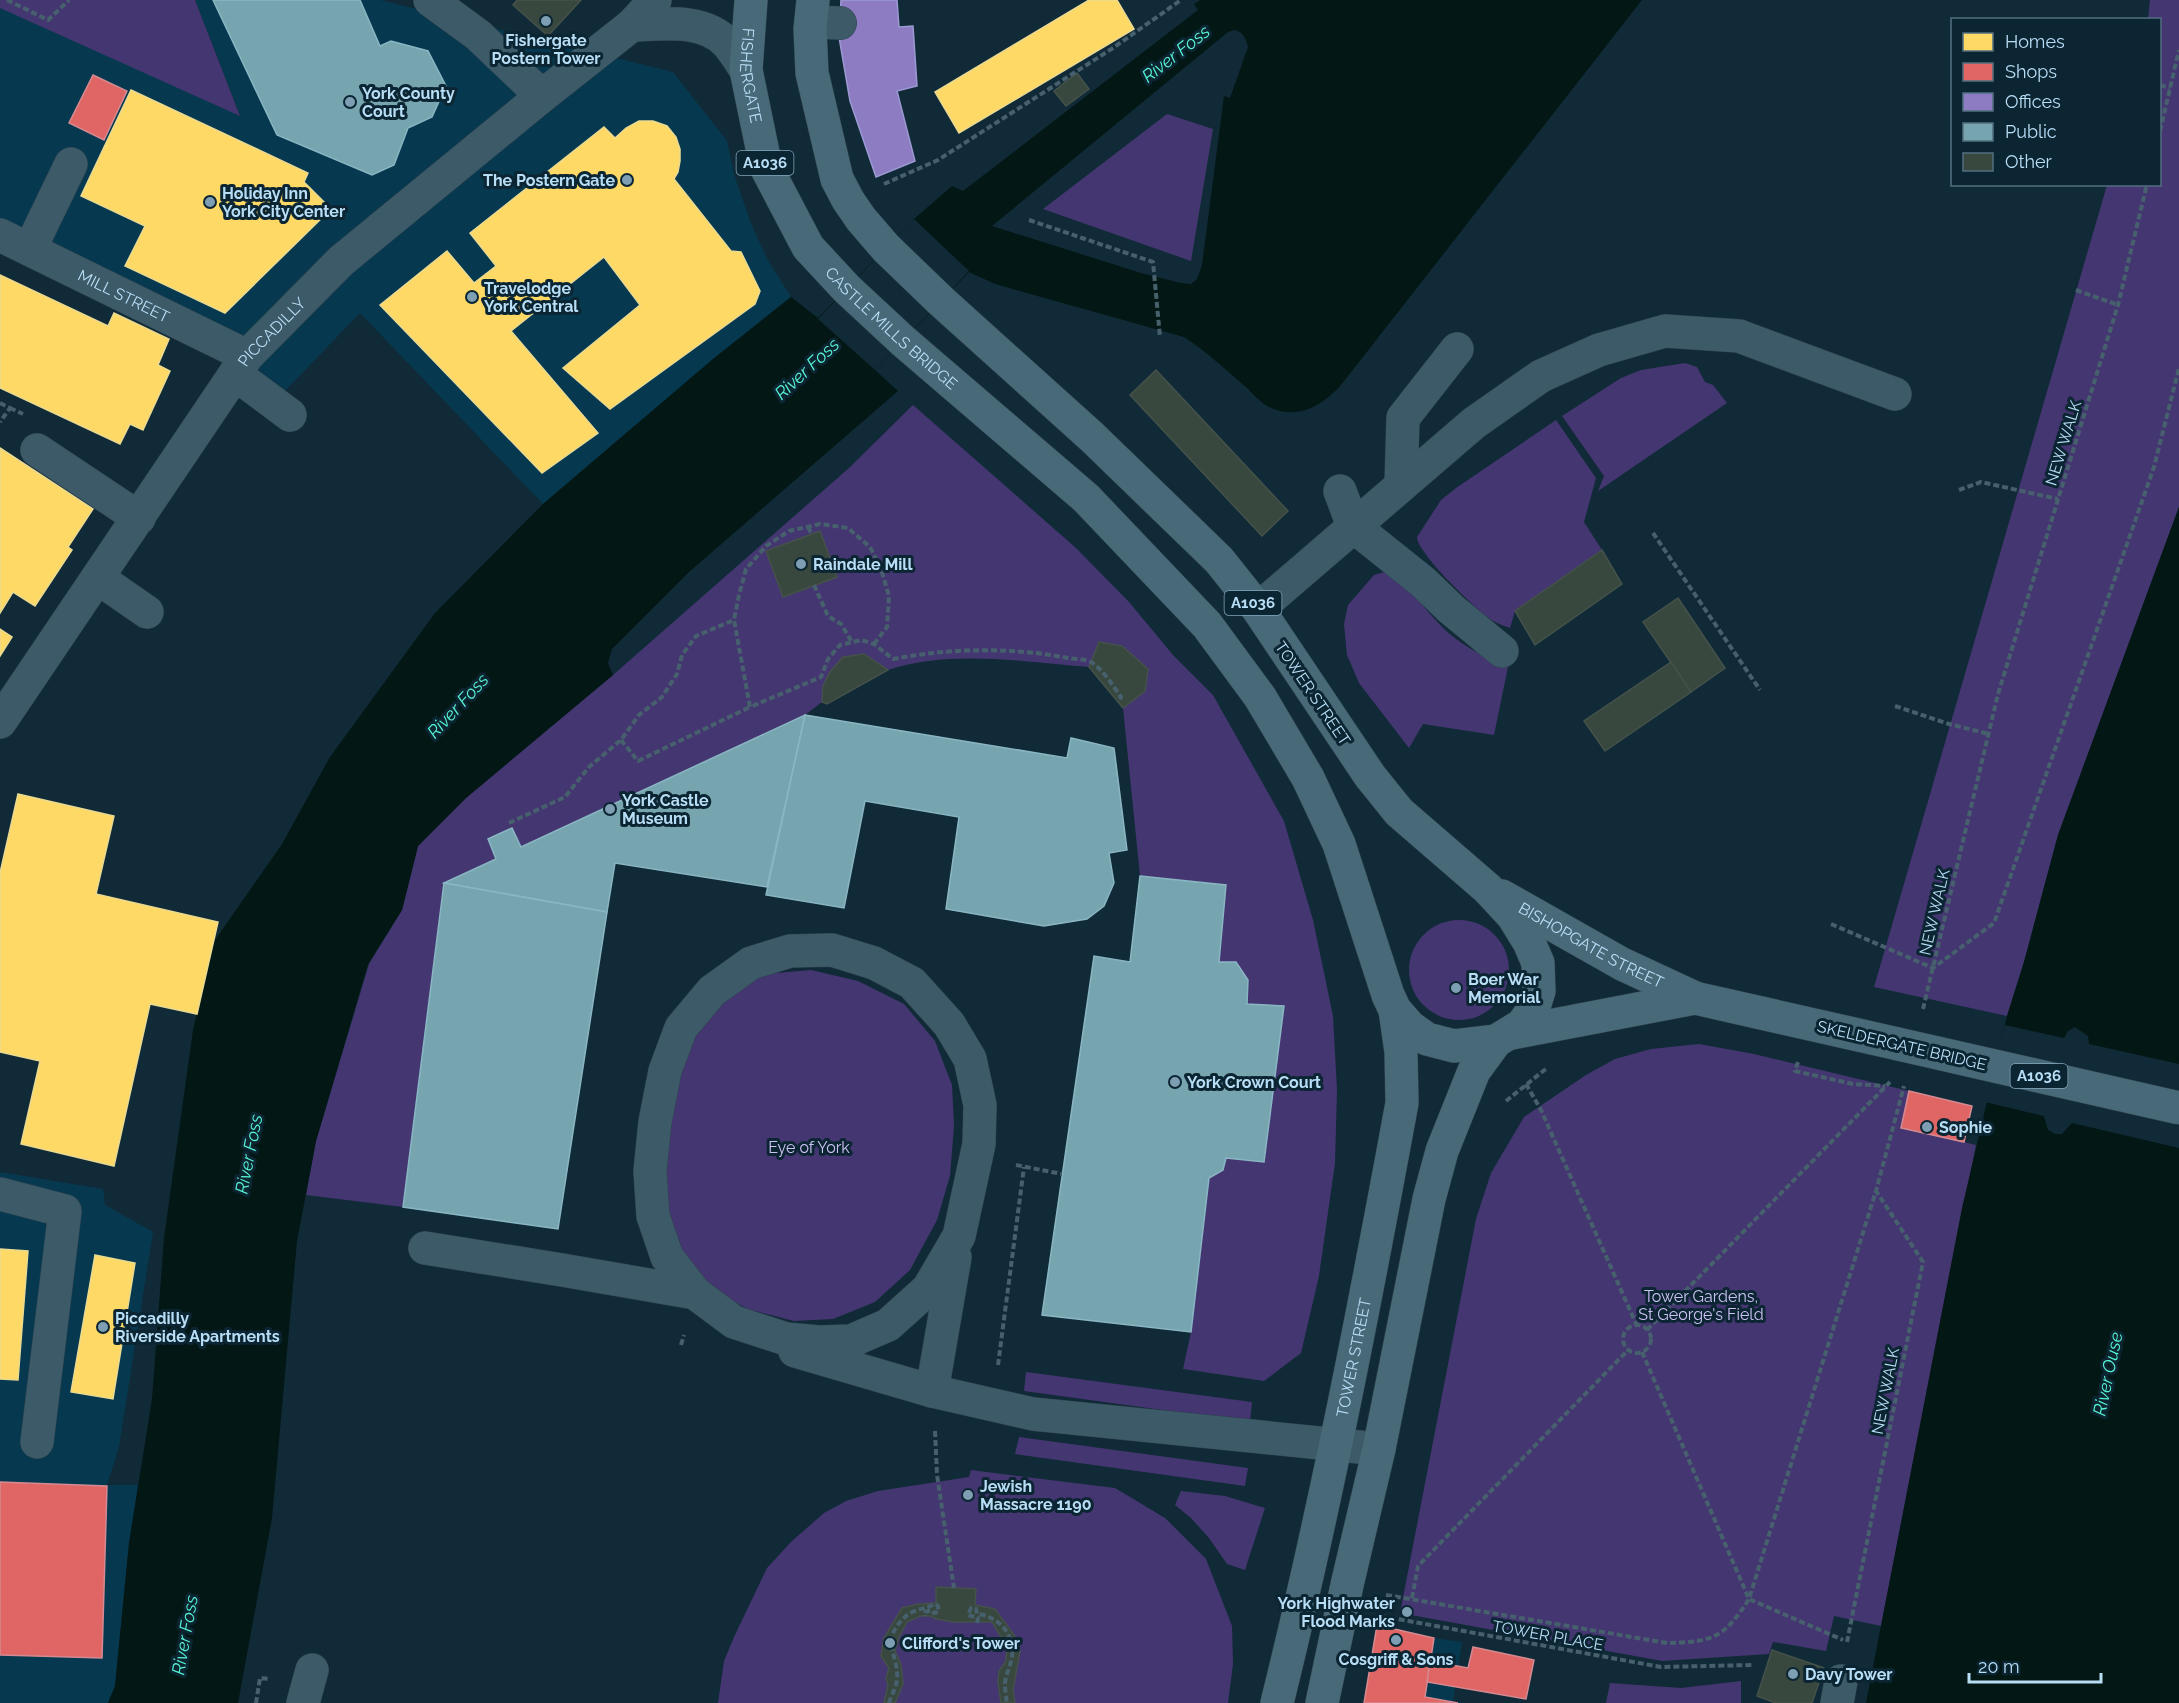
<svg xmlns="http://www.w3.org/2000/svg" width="2179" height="1703" font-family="Raleway,sans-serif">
<rect width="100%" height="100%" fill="#112a37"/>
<!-- built -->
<g fill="#06394f">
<polygon points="195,0 380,0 673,72 727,141 734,174 750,221 767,259 791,297 713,359 543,504 360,313 284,392 207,324 0,223 0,4 240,115"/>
<polygon points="0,1172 103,1189 105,1205 153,1232 119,1447 107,1485 138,1485 129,1543 115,1686 108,1703 0,1703"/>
<polygon points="1377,1625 1434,1638 1462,1642 1453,1701 1464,1703 1364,1703"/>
</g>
<!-- green -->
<g fill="#443670">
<polygon points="0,0 195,0 240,116 0,8"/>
<polygon points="2150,0 2179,0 2179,507 2058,835 2024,962 2007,1016 1874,987 2107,185 2160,184 2160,20 2148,19"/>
<polygon points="1167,114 1213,129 1191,261 1043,209"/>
<polygon points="1685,363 1697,367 1705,382 1713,385 1727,403 1598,491 1604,476 1562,416 1621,378 1641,370"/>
<path d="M 913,405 L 1076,548 L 1129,602 L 1173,655 L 1213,695 L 1284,821 L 1313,920 L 1333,1016 L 1337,1090 L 1335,1163 L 1319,1276 L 1301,1353 L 1264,1381 L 1183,1369 L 1191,1332 L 1209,1178 L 1223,1170 L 1226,1158 L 1264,1162 L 1283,1006 L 1247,1004 L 1248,980 L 1236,963 L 1219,962 L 1225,885 L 1140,876 L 1123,708 L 1145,691 L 1148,669 L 1122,646 L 1100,642 L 1089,667 C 1023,662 952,649 888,670 L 864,654 C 837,669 823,668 822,702 L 805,715 L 521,847 L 512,828 L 488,839 L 496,859 L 444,883 L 403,1207 L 306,1195 L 316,1141 L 369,964 L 402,910 L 418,846 L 466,798 L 613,675 L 849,468 Z"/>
<path d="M 1556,420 L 1596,478 L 1584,522 L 1602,550 L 1515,611 L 1510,628 C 1505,626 1498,624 1493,621 C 1477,611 1417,553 1417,537 L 1441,500 L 1456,488 Z"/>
<path d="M 1384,572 C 1408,581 1430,618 1451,635 C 1468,649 1488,658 1508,667 L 1494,735 L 1423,724 L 1409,748 L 1359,683 L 1347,655 L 1344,624 L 1348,605 L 1374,575 Z"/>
<circle cx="1459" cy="970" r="50"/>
<polygon points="811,970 858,981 904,1004 935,1041 952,1085 954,1126 950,1176 937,1220 910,1270 875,1302 833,1319 794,1321 747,1309 701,1281 678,1248 663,1188 677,1068 699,1027 730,995 765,974"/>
<polygon points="1699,1044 1754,1054 1909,1091 1964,1142 1976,1145 1881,1626 1834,1616 1826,1651 1773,1642 1769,1654 1662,1661 1400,1613 1476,1219 1491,1173 1524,1117 1586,1075 1615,1059 1651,1049"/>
<polygon points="1026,1372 1252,1402 1250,1422 1024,1391"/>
<polygon points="1019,1437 1248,1468 1245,1486 1015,1454"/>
<polygon points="971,1470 1115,1488 1165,1518 1206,1559 1232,1626 1233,1664 1228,1703 718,1703 724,1661 734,1637 767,1568 792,1541 824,1513 846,1501 878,1491 969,1477"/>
<polygon points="1181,1491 1225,1496 1265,1508 1245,1570 1227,1564 1209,1538 1191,1518 1175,1505"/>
<polygon points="1741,1681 1741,1703 1606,1703 1610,1683 1681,1688"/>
</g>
<!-- water -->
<g fill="#031714" fill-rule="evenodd">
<path d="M 1200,0 L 1642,0 L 1341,385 C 1321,407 1296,421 1267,406 C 1259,401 1252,393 1246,387 C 1226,370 1206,351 1184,337 L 995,284 L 969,272 L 875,370 L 898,391 L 689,572 L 612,649 L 608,663 L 613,675 L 466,798 L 418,846 L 402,910 L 368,964 L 316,1141 L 297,1241 L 272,1518 L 238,1703 L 108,1703 L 115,1686 L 129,1543 L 152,1399 L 164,1238 L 193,1030 L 213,943 L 282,844 L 330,757 L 435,613 L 543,504 L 713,359 L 791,297 L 818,318 L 914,219 L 952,186 L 963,191 L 1198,10 L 1194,4 ZM 1235,30 C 1244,33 1246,39 1248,47 L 1230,98 L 1224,96 L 1202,265 L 1197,279 L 1191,284 L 1181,283 L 1141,273 L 992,226 L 1228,32 Z"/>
<polygon points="2179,507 2179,1703 1866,1703 1962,1208 2007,1016 2024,962 2058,835"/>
</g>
<!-- pier -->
<g fill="#112a37">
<polygon points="914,219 969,271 875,370 818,319"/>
<polygon points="2005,1025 2064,1038 2068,1031 2075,1027 2088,1036 2089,1044 2179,1064 2179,1148 2072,1123 2062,1134 2055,1134 2048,1130 2044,1116 1985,1102"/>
</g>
<!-- homes -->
<g fill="#ffd966" stroke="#eada91" stroke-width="1.5">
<polygon points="1089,0 1117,0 1134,29 959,133 935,92"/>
<polygon points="131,90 308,173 304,182 331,209 225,313 125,266 145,226 81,196"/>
<polygon points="639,121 653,121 667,126 676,137 680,149 680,161 678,172 674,179 731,251 741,252 760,291 755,304 610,409 563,368 640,305 604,257 511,331 598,433 542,473 380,305 447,251 474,283 496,266 470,233 604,127 615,138 626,128"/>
<polygon points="0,275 108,326 114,313 169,339 158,365 170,371 143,430 130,424 120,444 0,388"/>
<polygon points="0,448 93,509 68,547 72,550 35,606 13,592 0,613"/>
<polygon points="0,629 12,637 0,656"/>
<polygon points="18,794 114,816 96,894 218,922 197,1014 150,1004 114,1166 21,1144 40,1061 0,1052 0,873"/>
<polygon points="0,1249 28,1251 18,1380 0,1379"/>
<polygon points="95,1255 135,1263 113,1399 71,1392"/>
</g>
<!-- shops -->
<g fill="#e06666" stroke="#d48a91" stroke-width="1.5">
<polygon points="93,75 127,91 104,140 69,123"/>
<polygon points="1909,1091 1972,1106 1964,1142 1901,1128"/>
<polygon points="0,1482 107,1486 102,1658 0,1655"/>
<polygon points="1377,1625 1434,1638 1425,1697 1458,1703 1364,1703"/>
<polygon points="1473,1647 1534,1660 1526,1699 1427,1682 1430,1661 1468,1668"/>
</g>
<!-- offices -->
<polygon fill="#8e7cc3" stroke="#9b99d2" stroke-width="1.5" points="841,0 897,0 899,27 913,26 917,86 897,91 915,161 876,177 850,101 839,37"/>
<!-- public -->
<g fill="#76a5af" stroke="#8ab6c4" stroke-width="1.5">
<polygon points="213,0 360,0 380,46 391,41 428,51 446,86 432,117 408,128 394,165 372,175 277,135"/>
<polygon points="805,715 767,887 615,863 607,912 444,883 496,859 488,839 512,828 521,847"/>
<polygon points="805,715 1067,758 1071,738 1114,748 1127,850 1109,853 1114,883 1104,906 1087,919 1044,926 946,909 959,817 865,801 844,908 766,895"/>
<polygon points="1140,876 1226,885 1219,962 1236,962 1248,980 1247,1004 1284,1006 1264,1162 1226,1158 1223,1170 1209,1178 1191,1332 1042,1315 1094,956 1130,962"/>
<polygon points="444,883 607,912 558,1229 403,1207"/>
</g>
<!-- building -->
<g fill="#38483f" stroke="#44524a" stroke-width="1.5">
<polygon points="517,0 581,0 548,36 513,5"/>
<polygon points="1077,73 1089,89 1066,106 1054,91"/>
<polygon points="1156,370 1288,511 1262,536 1130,395"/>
<polygon points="820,531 837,577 783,597 766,551"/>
<polygon points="1602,550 1622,584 1535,645 1515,611"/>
<polygon points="1678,598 1725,668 1691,692 1643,622"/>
<polygon points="1099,642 1122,646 1148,669 1145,691 1123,708 1089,667"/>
<polygon points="864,654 888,670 827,704 822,702 823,686 830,672 843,657"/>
<polygon points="1671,662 1691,692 1605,751 1584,721"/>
<polygon points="936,1587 976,1589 975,1605 995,1609 1017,1639 1020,1651 1013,1690 1015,1703 1001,1703 998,1682 999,1671 1006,1661 1007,1647 992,1622 954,1622 937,1619 930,1616 920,1616 907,1622 899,1637 895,1651 901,1665 903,1684 895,1703 884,1703 888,1685 886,1678 889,1668 881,1656 884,1638 902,1608 918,1604 936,1603"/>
<polygon points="1772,1650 1824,1668 1812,1703 1776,1703 1757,1696"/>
</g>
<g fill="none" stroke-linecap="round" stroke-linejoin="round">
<!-- minor casing -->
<g stroke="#304450" stroke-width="34">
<g id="minor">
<polyline points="430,0 478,35 542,96"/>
<polyline points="811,22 840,23"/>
<path d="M 632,25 C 663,24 703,18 727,43 C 734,51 740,61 746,70"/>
<path id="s1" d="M 0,235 L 247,356"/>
<polyline points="30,249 71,164"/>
<polyline points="235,374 290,415"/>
<polyline points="37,450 139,518"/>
<polyline points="1401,485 1403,418 1457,349"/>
<polyline points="1340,491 1353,526 1423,582 1451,609 1502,651"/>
<polyline points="98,578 147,612"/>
<polyline points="1258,609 1474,423 1541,376 1599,350 1665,331 1739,336 1895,394"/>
<path id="s2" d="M 0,722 L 247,356 L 341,261 L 542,96 L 632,25 L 655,0"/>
<polygon points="832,950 874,963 912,983 949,1024 970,1059 980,1105 979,1144 959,1236 928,1289 888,1325 851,1341 819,1342 786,1339 734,1322 695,1293 667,1257 653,1216 650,1171 655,1122 665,1071 681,1028 712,991 751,963 790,951"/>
<polyline points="0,1194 65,1211 37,1442"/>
<polyline points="425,1248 562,1270 695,1293"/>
<polyline points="795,1351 932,1391 1033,1414 1379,1449"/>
<polyline points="932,1391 955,1257"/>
<polyline points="303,1703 312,1670"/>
<polyline points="1837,1703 1841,1681"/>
</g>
</g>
<!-- major casing -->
<g stroke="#304450" stroke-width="34">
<g id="major">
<path id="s3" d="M 751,0 L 746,70 L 766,167 L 808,247 L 847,289 L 903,341 L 1086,498 L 1207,625 L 1260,697 L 1308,778 L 1339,844 L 1388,995 L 1395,1010 L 1410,1027 L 1427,1039 L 1454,1046 L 1496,1041 L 1522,1025 L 1533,1010 L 1539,991 L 1538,963 L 1529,942 L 1513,916 L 1488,889 L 1399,812 L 1370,776 L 1258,609 L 1219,560 L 1092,437 L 941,301 L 886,248 L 861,219 L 848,200 L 837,179 L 812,73 L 810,29 L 813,0"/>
<path id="s4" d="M 1502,896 L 1622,964 L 1695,998 L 1898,1044"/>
<polyline points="1512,1033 1695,998"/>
<path id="s5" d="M 1277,1703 C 1326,1505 1365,1304 1402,1103 L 1401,1052 L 1395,1010"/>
<polyline points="1322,1703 1347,1585 1379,1449 1429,1199 1442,1151 1474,1071 1496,1041"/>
</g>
</g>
<!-- path -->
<g stroke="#47606d" stroke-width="4" stroke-dasharray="6 3" stroke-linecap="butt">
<polyline points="7,0 48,20 69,0"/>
<polyline points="2160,85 2170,88"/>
<polyline points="2160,131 2179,50"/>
<polyline points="884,184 938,160 1113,48 1181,0"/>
<polyline points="1029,220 1153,262 1160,337"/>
<polyline points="2076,290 2118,305"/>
<polyline points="0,403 10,408 0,422"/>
<polyline points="10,408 23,414"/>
<polyline points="1959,490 1981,482 2058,499"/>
<polyline points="808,527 812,535"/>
<polyline points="1653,533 1760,690"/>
<polyline points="814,585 828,616 841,624 852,642"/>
<path d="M 874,644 L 887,627 L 889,596 L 881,569 L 870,547 L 848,528 L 820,524 L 789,531 L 766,546 L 746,569 L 739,595 L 734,620 L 750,707 L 821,677 L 828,659 L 840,645 L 861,640 L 874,644 L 893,659 C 950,648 1012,647 1068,658 C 1075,659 1085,659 1091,662 C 1103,669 1113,686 1121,697 L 1118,702"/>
<polyline points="1895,706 1949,724 1989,734"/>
<polyline points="621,740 638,761 750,707"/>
<polyline points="509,823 565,797 589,767 621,740 639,715 662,697 677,674 682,655 696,636 734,620"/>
<polyline points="1831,924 1933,968 1994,923 2154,467 2179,368"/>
<polyline points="1923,1009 1998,694 2118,305 2147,184"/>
<polyline points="1798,1062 1795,1071 1853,1084 1885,1086"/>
<polyline points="1526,1084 1541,1110 1637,1326"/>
<polyline points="1506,1101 1547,1068"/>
<polyline points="1016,1165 1062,1174"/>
<circle cx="1637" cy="1339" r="14"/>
<polyline points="1647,1330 1890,1082"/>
<polyline points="681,1345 684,1335"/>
<polyline points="1642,1352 1749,1599 1843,1640"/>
<polyline points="998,1365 1024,1167"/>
<polyline points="935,1431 937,1475 954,1588"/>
<path d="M 1386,1595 L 1667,1643 C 1713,1642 1724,1638 1749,1599 L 1876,1191 L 1904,1086"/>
<polyline points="1412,1598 1418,1566 1628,1350"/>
<polyline points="1381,1616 1661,1667 1752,1665"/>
<path d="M 977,1623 L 978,1618 L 968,1615 L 971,1608 L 976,1609 L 977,1614 C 998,1616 1015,1634 1012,1656 C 1011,1666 1005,1675 1005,1684 C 1005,1690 1006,1697 1007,1703"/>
<polyline points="1847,1642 1923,1262 1876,1191"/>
<polyline points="256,1703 260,1678 270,1679"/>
<path d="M 889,1703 C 891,1696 896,1688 897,1680 C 900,1656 878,1642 905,1617 C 913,1609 926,1609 935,1604 L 938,1606 L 938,1612 L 934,1613 L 931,1610 L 925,1612 L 925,1616"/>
</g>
<!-- minor -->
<use href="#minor" stroke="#3c5a68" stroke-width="33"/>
<!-- major -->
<use href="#major" stroke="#486978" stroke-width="33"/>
<!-- major-bridge casing -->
<g stroke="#304450" stroke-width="34" stroke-linecap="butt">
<polyline id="major-bridge" points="1898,1044 2179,1108"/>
</g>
<!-- major-bridge -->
<use href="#major-bridge" stroke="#486978" stroke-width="33"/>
</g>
<!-- markers -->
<g fill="#7e9fb3" stroke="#0c2533" stroke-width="2">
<circle cx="546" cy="21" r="6"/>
<circle cx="350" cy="102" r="6"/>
<circle cx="627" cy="180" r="6"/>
<circle cx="210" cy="202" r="6"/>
<circle cx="472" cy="297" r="6"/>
<circle cx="801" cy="564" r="6"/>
<circle cx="610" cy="809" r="6"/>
<circle cx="1456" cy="988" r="6"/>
<circle cx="1175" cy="1082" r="6"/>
<circle cx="1927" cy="1127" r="6"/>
<circle cx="103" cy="1327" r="6"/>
<circle cx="968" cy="1495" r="6"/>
<circle cx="1407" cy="1612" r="6"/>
<circle cx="1396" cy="1640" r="6"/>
<circle cx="890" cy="1643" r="6"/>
<circle cx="1793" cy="1674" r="6"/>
</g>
<g text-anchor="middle" stroke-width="6" stroke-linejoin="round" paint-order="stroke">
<!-- shield labels -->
<g fill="#0c2533" stroke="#84a6bc" stroke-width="1.5">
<rect x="736.5" y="151" width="57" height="24" rx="4.5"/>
<rect x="1224.5" y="591" width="57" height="24" rx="4.5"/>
<rect x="2010.5" y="1064" width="57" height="24" rx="4.5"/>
</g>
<g font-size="15" font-weight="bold" fill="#b8def6">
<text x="765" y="168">A1036</text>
<text x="1253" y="608">A1036</text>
<text x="2039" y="1081">A1036</text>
</g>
<!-- poi labels -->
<g font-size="16" font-weight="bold" fill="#b8def6" stroke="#0c2533" text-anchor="start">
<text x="546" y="46" text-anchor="middle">Fishergate<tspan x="546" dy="18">Postern Tower</tspan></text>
<text x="362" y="99">York County<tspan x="362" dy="18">Court</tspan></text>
<text x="615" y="186" text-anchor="end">The Postern Gate</text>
<text x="222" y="199">Holiday Inn<tspan x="222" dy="18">York City Center</tspan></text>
<text x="484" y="294">Travelodge<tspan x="484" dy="18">York Central</tspan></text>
<text x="813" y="570">Raindale Mill</text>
<text x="622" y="806">York Castle<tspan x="622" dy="18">Museum</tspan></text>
<text x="1468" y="985">Boer War<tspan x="1468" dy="18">Memorial</tspan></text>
<text x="1187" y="1088">York Crown Court</text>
<text x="1939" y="1133">Sophie</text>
<text x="115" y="1324">Piccadilly<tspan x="115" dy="18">Riverside Apartments</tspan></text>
<text x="980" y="1492">Jewish<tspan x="980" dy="18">Massacre 1190</tspan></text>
<text x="1395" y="1609" text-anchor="end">York Highwater<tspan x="1395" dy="18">Flood Marks</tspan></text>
<text x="902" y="1649">Clifford's Tower</text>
<text x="1396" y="1665" text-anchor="middle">Cosgriff &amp; Sons</text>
<text x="1805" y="1680">Davy Tower</text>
</g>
<!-- street labels -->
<g font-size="16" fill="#b8def6" stroke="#0c2533">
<text dy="6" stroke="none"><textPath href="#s3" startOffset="76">FISHERGATE</textPath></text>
<text dy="6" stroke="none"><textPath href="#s1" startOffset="138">MILL STREET</textPath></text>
<text dy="6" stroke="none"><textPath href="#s3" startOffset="376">CASTLE MILLS BRIDGE</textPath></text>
<text dy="6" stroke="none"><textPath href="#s2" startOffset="476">PICCADILLY</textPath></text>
<text transform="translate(2063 443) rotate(-73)" y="6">NEW WALK</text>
<text transform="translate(1313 693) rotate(56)" y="6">TOWER STREET</text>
<text transform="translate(1934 912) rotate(-77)" y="6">NEW WALK</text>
<text dy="6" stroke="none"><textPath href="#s4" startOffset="102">BISHOPGATE STREET</textPath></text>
<text transform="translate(1902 1045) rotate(13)" y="6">SKELDERGATE BRIDGE</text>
<text dy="6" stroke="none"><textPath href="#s5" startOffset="354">TOWER STREET</textPath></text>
<text transform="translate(1885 1391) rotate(-79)" y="6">NEW WALK</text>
<text transform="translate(1548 1635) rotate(10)" y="6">TOWER PLACE</text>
</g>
<!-- park labels -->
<g font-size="16" fill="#cdc2f4" stroke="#0c2533">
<text x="809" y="1153">Eye of York</text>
<text x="1701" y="1302">Tower Gardens,<tspan x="1701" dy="18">St George's Field</tspan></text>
</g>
<!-- water labels -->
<g font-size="18" font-style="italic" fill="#58f6d3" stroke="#0c2533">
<text transform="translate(1176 54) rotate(-38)" y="6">River Foss</text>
<text transform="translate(807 369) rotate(-43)" y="6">River Foss</text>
<text transform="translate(458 706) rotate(-47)" y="6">River Foss</text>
<text transform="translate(249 1154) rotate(-79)" y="6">River Foss</text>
<text transform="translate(2108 1374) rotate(-78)" y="6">River Ouse</text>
<text transform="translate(185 1635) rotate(-80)" y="6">River Foss</text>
</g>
</g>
<!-- legend -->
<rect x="1951" y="18" width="210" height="168" fill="#0c2533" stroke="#516f81" stroke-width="1.5"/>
<rect x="1963" y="33" width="30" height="18" fill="#ffd966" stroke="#516f81" stroke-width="1.5"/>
<text x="2005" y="48" font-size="18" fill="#b8def6">Homes</text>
<rect x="1963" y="63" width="30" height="18" fill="#e06666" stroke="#516f81" stroke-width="1.5"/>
<text x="2005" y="78" font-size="18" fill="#b8def6">Shops</text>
<rect x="1963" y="93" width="30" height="18" fill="#8e7cc3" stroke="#516f81" stroke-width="1.5"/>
<text x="2005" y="108" font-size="18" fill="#b8def6">Offices</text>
<rect x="1963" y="123" width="30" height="18" fill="#76a5af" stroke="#516f81" stroke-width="1.5"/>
<text x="2005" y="138" font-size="18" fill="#b8def6">Public</text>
<rect x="1963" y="153" width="30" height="18" fill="#38483f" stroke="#516f81" stroke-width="1.5"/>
<text x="2005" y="168" font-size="18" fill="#b8def6">Other</text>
<!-- scale -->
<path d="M1969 1673v9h132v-9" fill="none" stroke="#b8def6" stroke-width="3"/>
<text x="1978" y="1673" font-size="18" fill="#b8def6" stroke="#0c2533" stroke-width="4.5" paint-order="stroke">20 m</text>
</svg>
